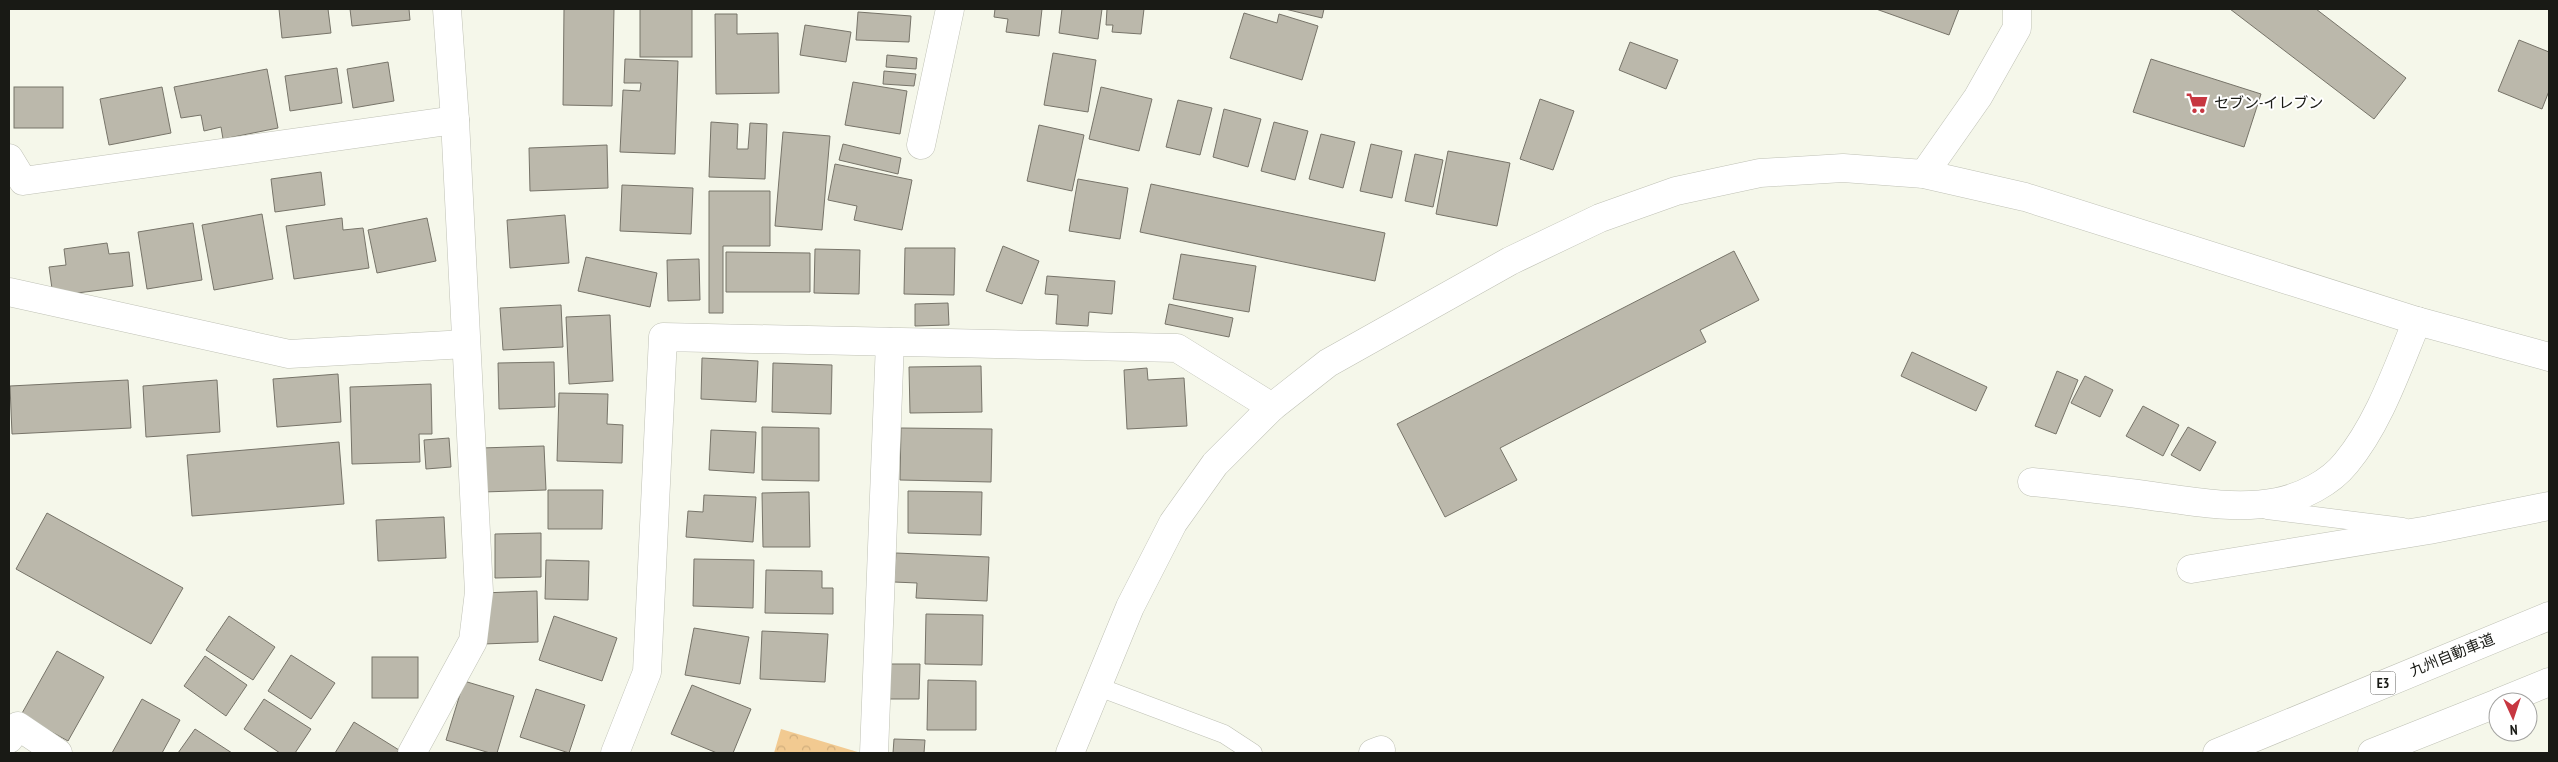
<svg xmlns="http://www.w3.org/2000/svg" width="2558" height="762" font-family="'PT Sans Narrow','Noto Sans JP',sans-serif">
<defs>
<pattern id="forest-crowns" width="20" height="18" patternUnits="userSpaceOnUse" patternTransform="scale(1.25)"><rect width="20" height="18" fill="#f2ca91"/><path d="M2 6a3 3 0 1 1 6 0M12 15a3 3 0 1 1 6 0" fill="none" stroke="#cfad7c"/></pattern>
</defs>
<rect width="100%" height="100%" fill="#f5f7ea"/>
<!-- forest -->
<polygon fill="url(#forest-crowns)" points="781,729 861,753 774,753"/>
<!-- building -->
<g fill="#bbb8ab" stroke="#777469">
<polygon points="279,9 328,9 331,33 282,38"/>
<polygon points="350,9 409,9 410,20 352,26"/>
<polygon points="564,9 614,9 612,106 563,105"/>
<rect x="640" y="9" width="52" height="48"/>
<polygon points="995,9 1042,9 1039,36 1006,32 1008,19 994,17"/>
<polygon points="1062,9 1102,9 1098,39 1059,33"/>
<polygon points="1107,9 1144,9 1141,34 1112,32 1113,25 1106,25"/>
<polygon points="1285,9 1324,9 1322,18"/>
<polygon points="1876,9 1959,9 1949,35"/>
<polygon points="2230,9 2316,9 2406,78 2374,119"/>
<polygon points="858,12 911,16 909,42 856,40"/>
<polygon points="1244,13 1277,23 1279,14 1318,26 1302,80 1230,58"/>
<polygon points="715,14 737,14 737,34 778,33 779,93 716,94"/>
<polygon points="805,25 851,32 846,62 800,55"/>
<polygon points="2519,40 2549,52 2549,91 2542,109 2498,91"/>
<polygon points="1630,42 1678,60 1666,89 1619,70"/>
<polygon points="1053,53 1096,60 1088,112 1044,105"/>
<polygon points="887,55 917,58 916,69 886,67"/>
<polygon points="625,59 678,61 675,154 620,152 623,90 640,91 641,83 624,83"/>
<polygon points="2151,59 2261,94 2244,147 2133,112"/>
<polygon points="388,62 394,101 353,108 347,69"/>
<polygon points="337,68 342,103 290,111 285,76"/>
<polygon points="267,69 278,128 223,139 221,127 204,131 201,115 181,118 174,87"/>
<polygon points="884,71 916,74 914,86 883,84"/>
<polygon points="853,82 907,91 900,134 845,125"/>
<rect x="14" y="87" width="49" height="41"/>
<polygon points="162,87 171,133 109,145 100,99"/>
<polygon points="1101,87 1152,99 1139,151 1089,139"/>
<polygon points="1540,99 1574,111 1553,170 1520,159"/>
<polygon points="1178,100 1212,108 1200,155 1166,147"/>
<polygon points="1224,109 1261,119 1248,167 1213,157"/>
<polygon points="711,122 738,124 737,149 748,149 750,123 767,124 765,179 709,177"/>
<polygon points="1274,122 1308,131 1295,180 1261,171"/>
<polygon points="1039,125 1084,135 1072,191 1027,181"/>
<polygon points="783,132 830,136 822,230 775,226"/>
<polygon points="1321,134 1355,142 1343,188 1309,179"/>
<polygon points="843,144 901,158 898,174 839,160"/>
<polygon points="1371,144 1402,151 1392,198 1360,191"/>
<polygon points="607,145 608,188 530,191 529,148"/>
<polygon points="1448,151 1510,163 1497,226 1436,214"/>
<polygon points="1415,154 1443,160 1433,207 1405,201"/>
<polygon points="835,164 912,180 902,230 854,220 857,206 828,200"/>
<polygon points="321,172 325,205 275,212 271,179"/>
<polygon points="1078,179 1128,188 1120,239 1069,231"/>
<polygon points="1151,184 1385,233 1375,281 1140,232"/>
<polygon points="622,185 693,188 691,234 620,231"/>
<polygon points="709,191 770,191 770,246 723,246 723,313 709,313"/>
<polygon points="262,214 273,279 214,290 202,225"/>
<polygon points="565,215 569,263 510,268 507,220"/>
<polygon points="342,218 343,230 363,228 369,268 294,279 286,226"/>
<polygon points="427,218 436,261 377,273 368,230"/>
<polygon points="193,223 202,280 147,289 138,232"/>
<polygon points="107,243 109,254 129,252 133,286 53,296 49,267 66,265 64,249"/>
<polygon points="1003,246 1039,261 1022,304 986,291"/>
<polygon points="905,248 955,248 954,295 904,294"/>
<polygon points="815,249 860,250 859,294 814,293"/>
<polygon points="1734,251 1759,300 1700,330 1706,342 1500,448 1517,480 1445,517 1397,424"/>
<polygon points="726,252 810,253 810,292 726,292"/>
<polygon points="1181,254 1256,266 1249,312 1173,299"/>
<polygon points="586,257 657,273 650,307 578,291"/>
<polygon points="699,259 700,300 668,301 667,260"/>
<polygon points="1047,276 1115,281 1112,314 1089,312 1088,326 1056,324 1058,295 1045,294"/>
<polygon points="948,303 949,325 915,326 915,304"/>
<polygon points="1169,304 1233,318 1229,337 1165,324"/>
<polygon points="561,305 563,347 503,350 500,308"/>
<polygon points="610,315 613,381 569,384 566,317"/>
<polygon points="1912,352 1987,387 1976,411 1901,376"/>
<polygon points="702,358 758,361 756,402 701,399"/>
<polygon points="554,362 555,407 499,409 498,363"/>
<polygon points="773,363 832,365 831,414 772,412"/>
<polygon points="981,366 982,412 910,413 909,367"/>
<polygon points="1147,368 1148,380 1184,378 1187,426 1127,429 1124,370"/>
<polygon points="2057,371 2078,380 2056,434 2035,426"/>
<polygon points="338,374 341,422 277,427 273,379"/>
<polygon points="2085,376 2113,390 2100,417 2071,403"/>
<polygon points="128,380 131,428 12,434 10,386"/>
<polygon points="217,380 220,432 146,437 143,386"/>
<polygon points="431,384 432,434 419,434 420,462 352,464 350,387"/>
<polygon points="559,393 608,394 607,424 623,425 622,463 557,461"/>
<polygon points="2143,406 2179,425 2163,456 2126,436"/>
<polygon points="762,427 819,428 819,481 762,480"/>
<polygon points="2188,427 2216,442 2200,471 2171,455"/>
<polygon points="901,428 992,429 991,482 900,480"/>
<polygon points="711,430 756,432 754,473 709,470"/>
<polygon points="449,438 451,467 426,469 424,440"/>
<polygon points="339,442 344,504 192,516 187,455"/>
<polygon points="544,446 546,490 483,492 481,448"/>
<polygon points="548,490 603,490 602,529 548,529"/>
<polygon points="908,491 982,492 981,535 908,533"/>
<polygon points="809,492 810,547 763,547 762,493"/>
<polygon points="704,495 756,497 753,542 686,537 688,511 703,512"/>
<polygon points="47,513 183,588 151,644 16,569"/>
<polygon points="444,517 446,558 378,561 376,520"/>
<polygon points="541,533 541,577 495,578 495,534"/>
<polygon points="896,553 989,557 987,601 916,598 917,583 894,582"/>
<polygon points="694,559 754,560 753,608 693,606"/>
<polygon points="546,560 589,561 588,600 545,599"/>
<polygon points="766,570 822,571 822,588 833,588 833,614 765,613"/>
<polygon points="537,591 538,642 483,644 481,593"/>
<polygon points="926,614 983,615 982,665 925,664"/>
<polygon points="229,616 275,647 253,680 206,650"/>
<polygon points="554,616 617,638 602,681 539,660"/>
<polygon points="694,628 749,637 740,684 685,675"/>
<polygon points="762,631 828,634 825,682 760,679"/>
<polygon points="57,651 104,677 68,741 21,715"/>
<polygon points="291,655 335,683 311,719 268,691"/>
<polygon points="205,656 247,685 226,716 184,686"/>
<rect x="372" y="657" width="46" height="41"/>
<polygon points="885,664 920,664 919,699 885,699"/>
<polygon points="928,680 976,681 976,730 927,730"/>
<polygon points="464,681 514,696 497,753 490,753 446,740"/>
<polygon points="692,685 751,709 733,753 717,753 671,734"/>
<polygon points="536,689 585,705 569,753 520,737"/>
<polygon points="142,699 180,720 162,753 112,753"/>
<polygon points="264,699 311,729 295,753 280,753 244,729"/>
<polygon points="354,722 399,750 397,753 335,753"/>
<polygon points="195,729 232,753 178,753"/>
<polygon points="894,739 925,740 924,753 893,753"/>
</g>
<g fill="none" stroke-linecap="round" stroke-linejoin="round">
<!-- service casing -->
<g stroke="#bfc1b5" stroke-width="19">
<g id="service">
<polyline points="2267,510 2403,527"/>
<polyline points="1096,686 1224,734 1253,753"/>
</g>
</g>
<!-- minor casing -->
<g stroke="#bfc1b5" stroke-width="29">
<g id="minor">
<polyline points="921,145 950,9"/>
<polyline points="9,158 23,181 455,120"/>
<polyline points="1924,174 1978,97 2017,28 2017,9"/>
<polyline points="9,292 289,354 466,344"/>
<polyline points="9,739 18,726 58,753"/>
<polyline points="412,753 473,641 479,592 455,120 447,9"/>
<polyline points="615,753 647,672 663,337 1177,348 1272,407"/>
<polyline points="874,753 890,342"/>
</g>
</g>
<!-- tertiary casing -->
<g stroke="#bfc1b5" stroke-width="29">
<polyline id="tertiary" points="1070,753 1130,607 1173,523 1215,464 1272,407 1328,363 1510,261 1600,218 1676,191 1760,173 1843,168 1924,174 2025,197 2417,321 2549,357"/>
</g>
<!-- motorway casing -->
<g stroke="#bfc1b5" stroke-width="29">
<g id="motorway">
<path d="M 2032,482 C 2070,486 2107,490 2145,495 C 2188,501 2235,510 2277,502 C 2302,497 2330,483 2346,463 C 2379,423 2397,369 2417,321"/>
<polyline points="2191,569 2429,530 2549,506"/>
<polyline points="2500,702 2549,682"/>
<polyline points="1373,753 1381,750"/>
<polyline points="2217,753 2549,616"/>
<polyline points="2372,753 2498,703"/>
</g>
</g>
<!-- service -->
<use href="#service" stroke="#fff" stroke-width="18"/>
<!-- minor -->
<use href="#minor" stroke="#fff" stroke-width="28"/>
<!-- tertiary -->
<use href="#tertiary" stroke="#fff" stroke-width="28"/>
<!-- motorway -->
<use href="#motorway" stroke="#fff" stroke-width="28"/>
</g>
<!-- icons -->
<defs>
<g id="supermarket-bare" transform="scale(1.725)"><path d="M-6-5.5h2.5l.6 2H6L4.5 2H-2.5L-4.4-4H-6ZM-1.5 3.2a1.3 1.3 0 1 0 .1 0ZM3 3.2a1.3 1.3 0 1 0 .1 0Z" fill="#c73741" stroke="#fff" stroke-width="2.5" paint-order="stroke"/></g>
</defs>
<g fill-rule="evenodd">
<use href="#supermarket-bare" x="2197" y="103"/>
</g>
<g text-anchor="middle" stroke-width="4" stroke-linejoin="round" paint-order="stroke">
<!-- shield labels -->
<rect fill="#fff" stroke="#5e5f5b" stroke-width="1" x="2370.5" y="671.5" width="25" height="23" rx="4"/>
<g font-size="14" font-weight="bold" fill="#191a15">
<text x="2383" y="688">E3</text>
</g>
<!-- poi labels -->
<g font-size="15" fill="#191a15" stroke="#fff" text-anchor="start">
<text x="2214" y="108">セブン-イレブン</text>
</g>
<!-- street labels -->
<g font-size="15" fill="#191a15" stroke="#fff">
<text transform="translate(2452 655) rotate(-22)" y="5">九州自動車道</text>
</g>
</g>
<!-- border -->
<rect width="2558" height="762" fill="none" stroke="#191a15" stroke-width="20"/>
<!-- north arrow -->
<g transform="translate(2513 717) rotate(177)"><circle r="24" fill="#ffffff" stroke="#a3a3a1"/>
<path d="M0-4L9 19L0 12L-9 19Z" fill="#c73741"/>
<text y="-8" font-size="14" font-weight="bold" text-anchor="middle" fill="#191a15">N</text>
</g>
</svg>
